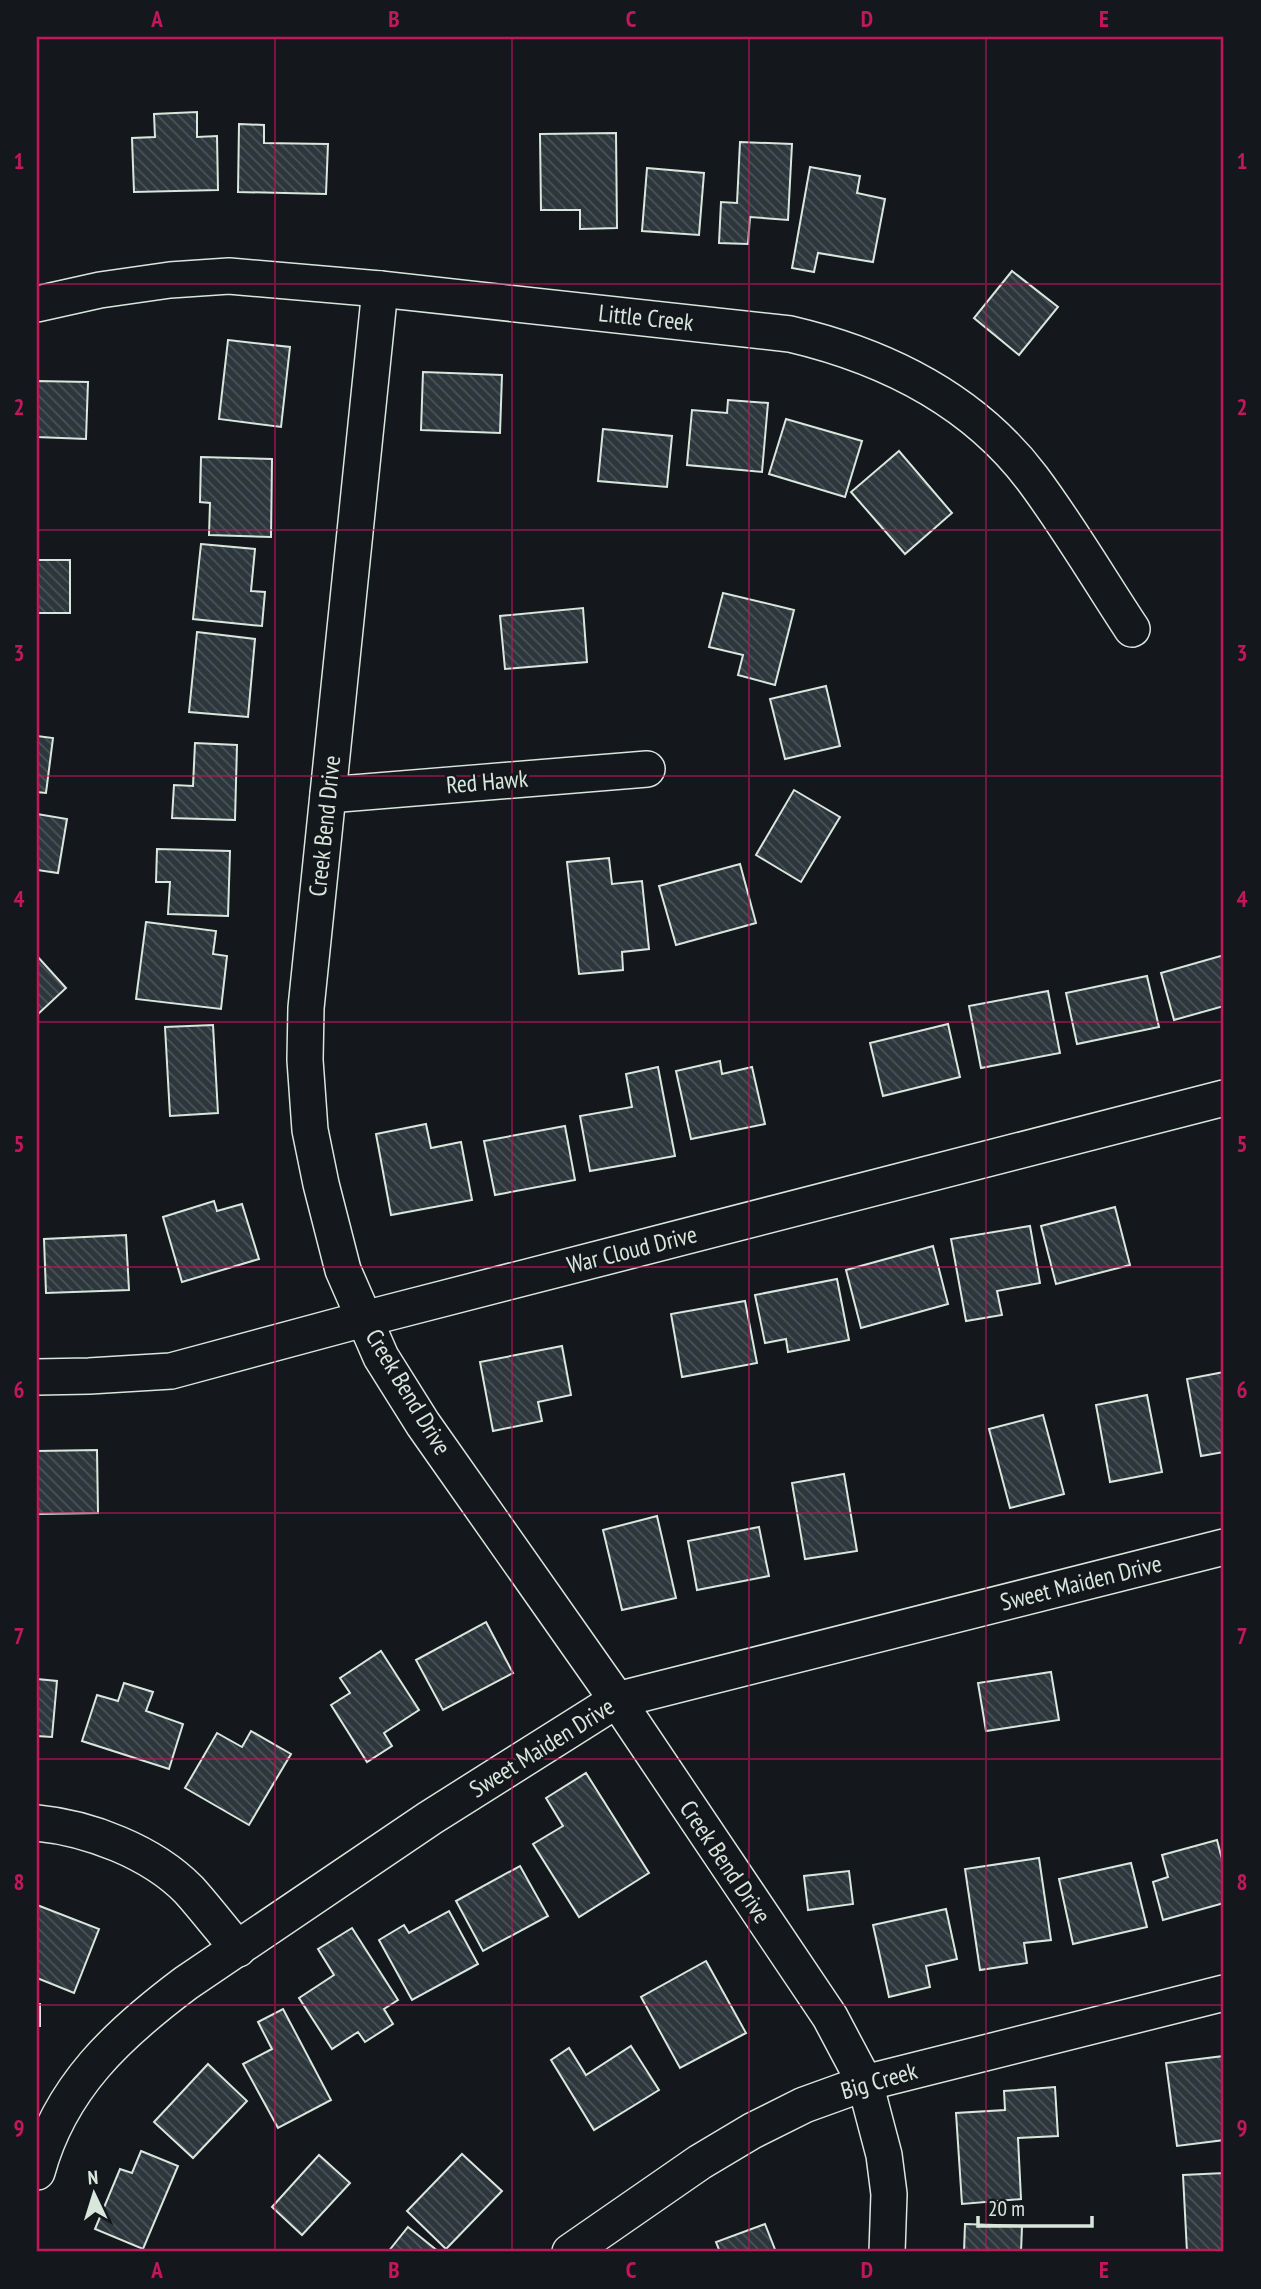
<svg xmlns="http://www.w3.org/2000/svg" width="1261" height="2289" font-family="'PT Sans Narrow',sans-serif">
<defs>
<pattern id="building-back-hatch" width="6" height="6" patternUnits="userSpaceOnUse" patternTransform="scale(1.75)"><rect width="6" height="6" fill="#2c363c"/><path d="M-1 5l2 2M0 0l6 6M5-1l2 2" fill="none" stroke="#4a5358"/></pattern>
</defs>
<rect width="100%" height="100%" fill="#14181c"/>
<!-- building -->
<g fill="url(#building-back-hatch)" stroke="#d8e6dc" stroke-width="2">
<polygon points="197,112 197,137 217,136 218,190 134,192 132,138 155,137 154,114"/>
<polygon points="239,124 264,125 264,143 328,144 326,194 238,192"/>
<polygon points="616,133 617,228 580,229 580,210 541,210 540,134"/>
<polygon points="740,142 792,144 788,220 750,217 748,244 719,243 721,202 737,203"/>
<polygon points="810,167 860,176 857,193 885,199 873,262 818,253 814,272 792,268"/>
<polygon points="647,168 704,173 699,235 642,231"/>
<polygon points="1012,271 1058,307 1019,355 974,318"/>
<polygon points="228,340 290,347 281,427 219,419"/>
<polygon points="423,372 502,375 500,433 421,430"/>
<polygon points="37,381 88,382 86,439 37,437"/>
<polygon points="728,400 768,403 762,472 687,465 692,410 727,413"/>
<polygon points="786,419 862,441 845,497 769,474"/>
<polygon points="603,429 672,436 667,487 598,481"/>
<polygon points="899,451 952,513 905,554 851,492"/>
<polygon points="201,457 272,459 271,537 209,535 210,503 200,502"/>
<polygon points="201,544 255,549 251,591 265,592 262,626 193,619"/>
<rect x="37" y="560" width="33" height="53"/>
<polygon points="723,593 794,610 775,685 738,675 743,655 709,647"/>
<polygon points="583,608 587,662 505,669 500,616"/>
<polygon points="197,632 255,639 248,717 189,712"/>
<polygon points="826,686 840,746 785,759 770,699"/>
<polygon points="37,736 53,738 46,793 37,792"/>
<polygon points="195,743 237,745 235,820 172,818 174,785 193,786"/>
<polygon points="794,790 840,817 801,882 756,855"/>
<polygon points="37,814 67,819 58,873 37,870"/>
<polygon points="157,849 230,851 228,916 168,914 170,882 156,882"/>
<polygon points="609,858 612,884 642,881 649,949 622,952 623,970 579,974 567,862"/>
<polygon points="740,864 756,923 676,945 659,886"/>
<polygon points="146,922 216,931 213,954 227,956 221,1009 136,999"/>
<polygon points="1224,955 1224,1006 1174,1020 1161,973"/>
<polygon points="37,956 66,988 37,1015"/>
<polygon points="1147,976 1159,1027 1077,1044 1066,993"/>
<polygon points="1048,991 1060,1053 981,1068 969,1006"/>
<polygon points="948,1024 960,1077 883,1096 870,1043"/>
<polygon points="213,1025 218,1113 170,1116 165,1027"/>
<polygon points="720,1061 722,1074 752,1067 765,1124 691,1139 676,1071"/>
<polygon points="658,1067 675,1156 590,1171 580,1116 632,1107 626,1074"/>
<polygon points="426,1124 431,1148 461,1142 472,1200 391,1215 376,1134"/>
<polygon points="565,1126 575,1180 495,1195 484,1141"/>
<polygon points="214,1201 217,1211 242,1204 259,1259 182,1282 163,1217"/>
<polygon points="1115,1207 1130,1265 1056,1284 1041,1226"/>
<polygon points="1030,1226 1040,1283 997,1291 1002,1315 966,1321 951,1239"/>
<polygon points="126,1235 129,1290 46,1293 44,1239"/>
<polygon points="933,1246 948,1304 861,1328 846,1270"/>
<polygon points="837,1279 849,1340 788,1352 786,1339 765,1343 755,1295"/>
<polygon points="745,1301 757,1363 682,1377 671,1314"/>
<polygon points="562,1346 571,1395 538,1402 542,1421 493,1431 480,1362"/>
<polygon points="1224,1372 1224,1452 1201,1456 1187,1379"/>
<polygon points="1147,1395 1162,1472 1110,1482 1096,1405"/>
<polygon points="1043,1415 1064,1494 1010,1508 989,1429"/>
<polygon points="97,1450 98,1513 37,1514 37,1451"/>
<polygon points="844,1474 857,1551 805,1559 792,1483"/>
<polygon points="657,1516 676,1598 622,1610 603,1530"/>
<polygon points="759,1527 769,1576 697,1590 688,1541"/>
<polygon points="486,1622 513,1673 443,1710 416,1660"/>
<polygon points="381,1651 419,1710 384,1733 392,1746 367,1762 331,1705 350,1693 340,1678"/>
<polygon points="1051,1672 1059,1720 986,1731 978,1683"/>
<polygon points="37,1679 57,1681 52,1737 37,1736"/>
<polygon points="124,1683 153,1692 146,1711 183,1724 169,1769 82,1741 97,1695 118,1701"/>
<polygon points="251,1731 291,1754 249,1825 185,1788 217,1733 242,1747"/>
<polygon points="586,1773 649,1873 579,1917 533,1844 563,1826 546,1798"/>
<polygon points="1217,1840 1224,1867 1224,1903 1163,1920 1153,1882 1168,1877 1162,1855"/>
<polygon points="1039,1858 1051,1940 1024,1943 1027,1963 980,1970 965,1869"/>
<polygon points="1131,1863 1147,1927 1073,1944 1059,1879"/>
<polygon points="520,1866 548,1916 483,1951 456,1901"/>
<polygon points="849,1871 853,1904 808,1910 804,1876"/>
<polygon points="37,1905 99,1929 74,1993 37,1978"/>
<polygon points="946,1909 957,1959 926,1966 930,1987 889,1997 873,1925"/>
<polygon points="449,1911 478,1964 412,2000 379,1940 404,1925 409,1933"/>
<polygon points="352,1928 398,2000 384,2009 393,2024 365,2042 358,2032 332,2049 299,1998 334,1975 318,1949"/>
<polygon points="706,1961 746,2033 680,2068 641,1997"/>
<rect x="37" y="2004" width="3" height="22"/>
<polygon points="283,2009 331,2100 278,2128 243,2064 272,2049 258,2022"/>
<polygon points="631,2046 659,2090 594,2130 551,2060 569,2048 586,2075"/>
<polygon points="1224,2056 1224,2140 1177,2146 1166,2063"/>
<polygon points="208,2064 247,2101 193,2158 154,2122"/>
<polygon points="1055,2087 1058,2136 1018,2138 1021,2199 962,2204 956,2113 1005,2110 1004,2091"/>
<polygon points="141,2151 178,2166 143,2249 95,2229 120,2169 132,2173"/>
<polygon points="462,2154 502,2191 446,2249 407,2211"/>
<polygon points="319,2155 350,2183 302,2235 272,2207"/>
<polygon points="1224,2173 1224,2252 1187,2252 1183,2175"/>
<polygon points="765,2224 776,2252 720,2252 716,2242"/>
<polygon points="965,2224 1022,2226 1021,2252 964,2252"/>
<polygon points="408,2227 439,2252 388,2252"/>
</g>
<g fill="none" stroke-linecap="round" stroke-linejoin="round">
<!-- minor casing -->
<g stroke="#d8e6dc" stroke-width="38">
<g id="minor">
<polyline points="380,289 306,1008 305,1060 310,1130 321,1184 343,1270 381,1357 423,1424 617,1700 830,2017 865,2083 884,2155 889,2194 887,2252"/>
<path d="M 37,304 L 100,290 L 170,280 L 229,276 L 380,289 L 790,334 C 884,356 972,399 1032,478 C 1068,526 1099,579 1132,629"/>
<polyline points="328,795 647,769"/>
<polyline points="37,1377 89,1376 171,1371 364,1319 1224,1098"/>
<path d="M 37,1823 C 89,1828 152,1852 189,1890 C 206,1909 222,1930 238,1949"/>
<path d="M 37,2172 C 60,2087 118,2034 186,1983 L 430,1818 L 617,1700 L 1224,1547"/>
<polyline points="570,2252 700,2162 752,2131 804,2105 865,2083 1224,1993"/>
</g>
</g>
<!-- minor -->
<use href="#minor" stroke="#14181c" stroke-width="35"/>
</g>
<!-- grid -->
<path fill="none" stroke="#c2185b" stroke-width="2" stroke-opacity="0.55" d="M 275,37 L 275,2252M 512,37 L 512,2252M 749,37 L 749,2252M 986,37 L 986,2252M 37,284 L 1224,284M 37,530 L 1224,530M 37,776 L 1224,776M 37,1022 L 1224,1022M 37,1267 L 1224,1267M 37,1513 L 1224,1513M 37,1759 L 1224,1759M 37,2005 L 1224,2005"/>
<g text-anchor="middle" stroke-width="5" stroke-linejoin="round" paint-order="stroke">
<!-- street labels -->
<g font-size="24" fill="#d8e6dc" stroke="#14181c">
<text transform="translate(646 318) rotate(6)" y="8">Little Creek</text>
<text transform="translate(487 782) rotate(-5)" y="8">Red Hawk</text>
<text transform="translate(325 826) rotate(-84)" y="8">Creek Bend Drive</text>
<text transform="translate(632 1250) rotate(-14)" y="8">War Cloud Drive</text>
<text transform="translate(408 1392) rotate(59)" y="8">Creek Bend Drive</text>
<text transform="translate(1081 1583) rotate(-14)" y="8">Sweet Maiden Drive</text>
<text transform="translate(542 1748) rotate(-32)" y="8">Sweet Maiden Drive</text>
<text transform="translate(725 1862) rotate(56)" y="8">Creek Bend Drive</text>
<text transform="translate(879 2081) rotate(-16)" y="8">Big Creek</text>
</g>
</g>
<!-- border -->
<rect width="1261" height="2289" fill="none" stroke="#14181c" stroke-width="77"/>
<!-- north arrow -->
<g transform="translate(94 2194) rotate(356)" stroke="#14181c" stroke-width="5" paint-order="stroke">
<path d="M0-5L12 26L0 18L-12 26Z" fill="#d8e6dc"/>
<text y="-10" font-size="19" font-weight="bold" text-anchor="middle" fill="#d8e6dc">N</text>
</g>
<!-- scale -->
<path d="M978 2216v10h114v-10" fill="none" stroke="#d8e6dc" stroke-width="3.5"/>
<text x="988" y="2216" font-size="21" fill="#d8e6dc" stroke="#14181c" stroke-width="5" paint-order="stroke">20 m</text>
<rect x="38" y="38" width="1184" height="2212" fill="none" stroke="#c2185b" stroke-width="2.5"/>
<g font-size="23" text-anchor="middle" font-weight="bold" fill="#c2185b">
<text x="157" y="27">A</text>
<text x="394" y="27">B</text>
<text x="631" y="27">C</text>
<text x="867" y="27">D</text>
<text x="1104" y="27">E</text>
<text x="19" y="169">1</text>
<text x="1242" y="169">1</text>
<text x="19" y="415">2</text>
<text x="1242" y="415">2</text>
<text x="19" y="661">3</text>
<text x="1242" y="661">3</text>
<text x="19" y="907">4</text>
<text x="1242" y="907">4</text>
<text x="19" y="1152">5</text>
<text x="1242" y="1152">5</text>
<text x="19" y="1398">6</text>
<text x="1242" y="1398">6</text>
<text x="19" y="1644">7</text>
<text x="1242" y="1644">7</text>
<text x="19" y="1890">8</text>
<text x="1242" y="1890">8</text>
<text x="19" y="2136">9</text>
<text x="1242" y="2136">9</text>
<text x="157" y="2278">A</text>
<text x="394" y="2278">B</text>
<text x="631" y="2278">C</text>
<text x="867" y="2278">D</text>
<text x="1104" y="2278">E</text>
</g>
</svg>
